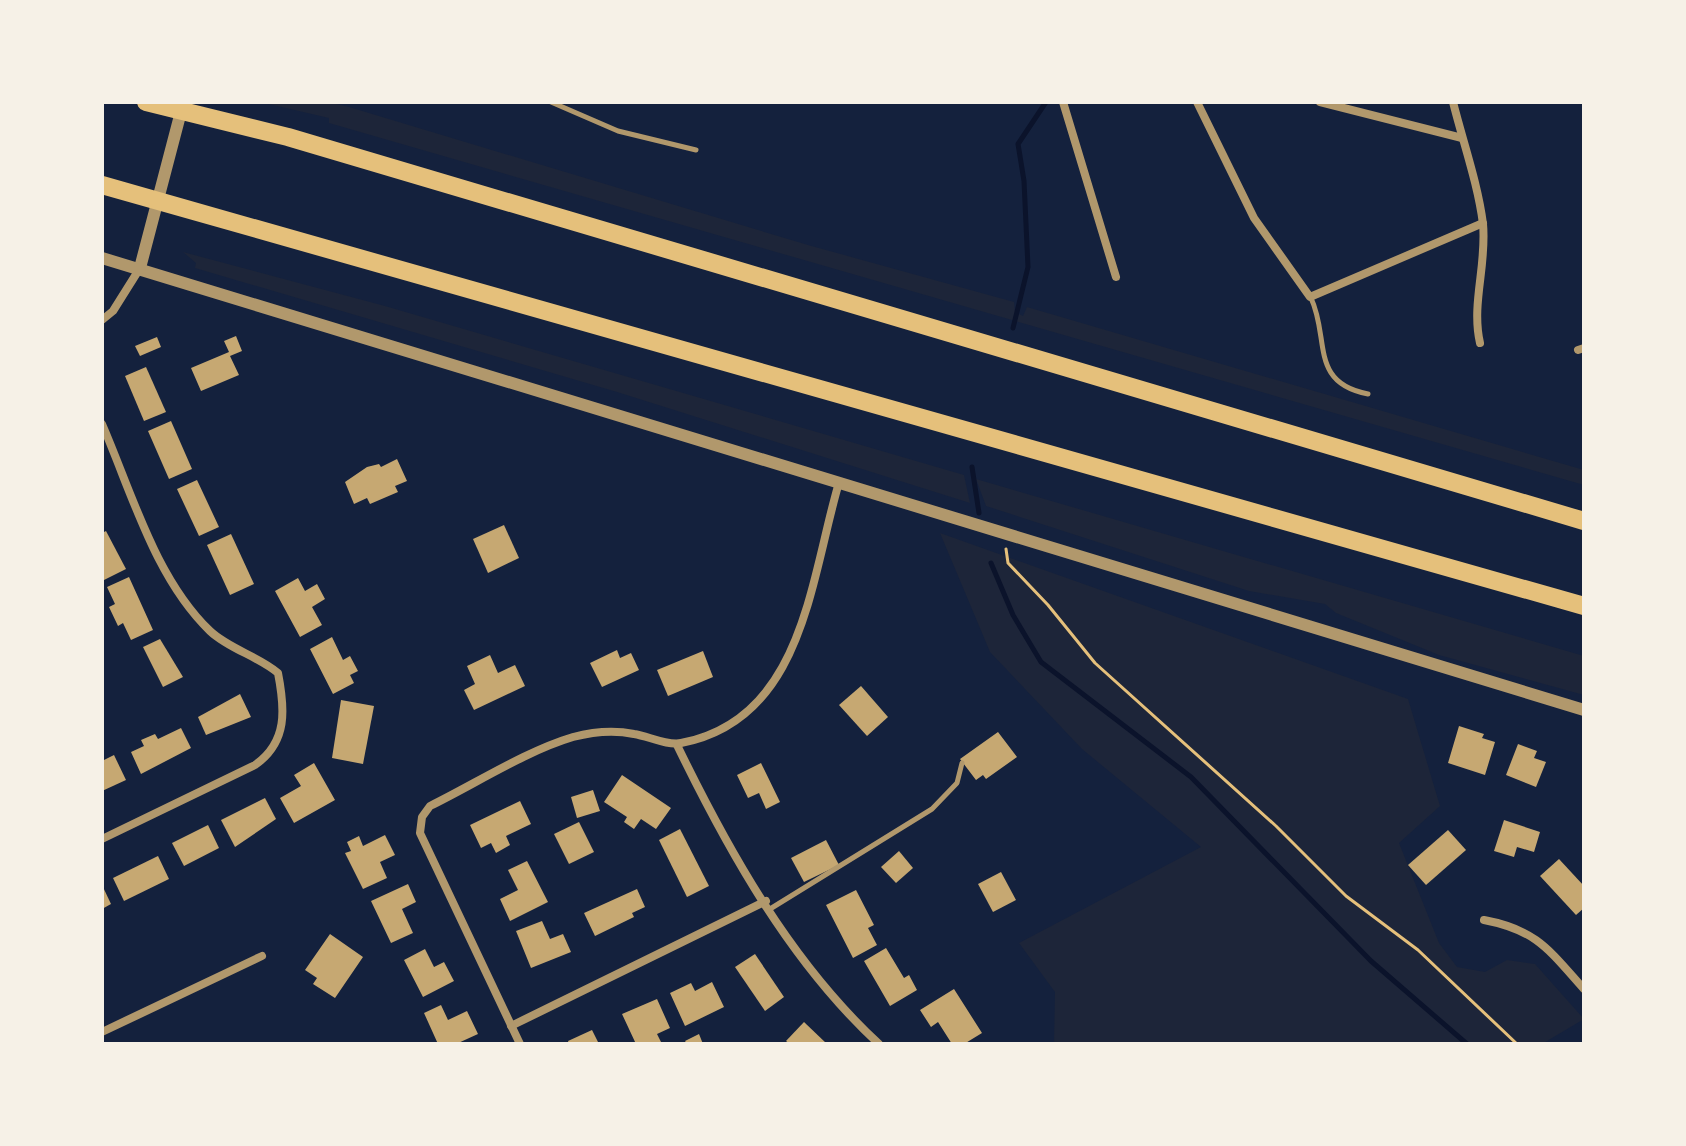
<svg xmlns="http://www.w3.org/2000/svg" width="1686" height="1146" font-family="'Space Grotesk',sans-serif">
<rect width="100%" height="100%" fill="#14213d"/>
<!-- green -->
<g fill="#1d2539">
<polygon points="260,102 328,102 349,107 808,245 1014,302 1015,312 1023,316 1027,307 1584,470 1584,485 329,123 329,118"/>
<polygon points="183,252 385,306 964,475 970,503 617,392 195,268 196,263"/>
<polygon points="976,479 1584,656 1584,695 1439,655 1336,613 1325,604 1249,591 986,506"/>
<polygon points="940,533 1408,699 1440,806 1399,843 1439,943 1457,967 1485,972 1507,960 1535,964 1584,1019 1542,1044 1054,1044 1055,992 1019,943 1201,847 1082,749 990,652"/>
</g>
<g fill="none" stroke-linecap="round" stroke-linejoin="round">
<!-- stream -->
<g stroke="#0b132b" stroke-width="5">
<polyline points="1013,328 1028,267 1024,181 1018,144 1046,102"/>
<polyline points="972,467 979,513"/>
<polyline points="991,563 1013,615 1041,662 1191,777 1371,961 1467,1044"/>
</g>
</g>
<!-- building -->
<g fill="#c6a872">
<polygon points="236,336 242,351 230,356 239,375 201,391 191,368 229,352 224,341"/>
<polygon points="157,337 161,347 140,356 135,346"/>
<polygon points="146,367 166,412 144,421 125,376"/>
<polygon points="171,421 192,469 169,479 148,431"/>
<polygon points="397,459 407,481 395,486 398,492 370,504 367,498 354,504 345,482 367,467 379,464 381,467"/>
<polygon points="197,480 219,527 199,536 177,489"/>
<polygon points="504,525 519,558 488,573 473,539"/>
<polygon points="106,531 126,569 104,580 102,533"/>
<polygon points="231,534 254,584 230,595 207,545"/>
<polygon points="129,577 153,630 131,640 123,623 118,626 109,607 115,604 107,587"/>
<polygon points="298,578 305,591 317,584 325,599 312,607 322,625 300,637 275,591"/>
<polygon points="332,637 343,660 350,656 358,671 350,675 354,683 333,694 310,649"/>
<polygon points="160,639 183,677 163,687 143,647"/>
<polygon points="617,650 620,658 631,653 639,670 602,687 590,663"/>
<polygon points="703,651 713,677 668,696 657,670"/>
<polygon points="490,655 498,673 515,665 525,686 474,710 464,690 475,684 467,666"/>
<polygon points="861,686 888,717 867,736 839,705"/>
<polygon points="240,694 251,717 206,735 198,717"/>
<polygon points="341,700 374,706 363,764 332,758"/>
<polygon points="1459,726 1484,734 1482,738 1495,742 1485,775 1448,763"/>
<polygon points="181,728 191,748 141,774 131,752 144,746 141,740 155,734 158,739"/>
<polygon points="998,732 1017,757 986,779 983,775 976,780 960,759"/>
<polygon points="1518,744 1537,751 1534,758 1546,762 1536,787 1506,775"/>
<polygon points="114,755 126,780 102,791 102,761"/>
<polygon points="314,763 335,800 294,823 280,798 301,786 294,775"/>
<polygon points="761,763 780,802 766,809 759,793 748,798 737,775"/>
<polygon points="622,775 671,808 656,829 641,819 634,829 624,822 627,817 604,802"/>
<polygon points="593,790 600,811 577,818 571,797"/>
<polygon points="265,798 276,819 235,847 221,820"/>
<polygon points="520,801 531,824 506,836 510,845 496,853 491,843 481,848 470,825"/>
<polygon points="1504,820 1540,832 1534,852 1517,847 1514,857 1494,851"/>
<polygon points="579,822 594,852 569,864 554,834"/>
<polygon points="208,825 219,848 184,866 172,843"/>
<polygon points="680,829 709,886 687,897 659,840"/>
<polygon points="1448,830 1466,850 1426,885 1408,865"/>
<polygon points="385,835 395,855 380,862 387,878 363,889 345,853 351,851 347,842 359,836 363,846"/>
<polygon points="826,840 839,865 804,882 791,858"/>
<polygon points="899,851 913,868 896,883 881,867"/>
<polygon points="158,856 169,879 124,901 113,878"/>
<polygon points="1559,859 1584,886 1584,908 1576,915 1540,876"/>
<polygon points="527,861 548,902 510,921 500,899 518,890 508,870"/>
<polygon points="1001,872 1016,900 993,912 978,884"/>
<polygon points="408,884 416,902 402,909 413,933 391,943 371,901"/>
<polygon points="102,885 111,904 102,909"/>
<polygon points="637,889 645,907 632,913 634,917 595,936 584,913"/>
<polygon points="856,890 874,925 868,928 877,945 853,958 826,905"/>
<polygon points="542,921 550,939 563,934 571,952 531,968 516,931"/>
<polygon points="330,934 363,957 335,998 313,984 317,978 305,970"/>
<polygon points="886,948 904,978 909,975 917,990 890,1006 864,961"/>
<polygon points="425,949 434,967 444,962 454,981 423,997 404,960"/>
<polygon points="755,954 784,997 765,1011 735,967"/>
<polygon points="712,982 724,1007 685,1026 670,993 691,983 695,991"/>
<polygon points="954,989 982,1033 964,1044 952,1044 938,1022 931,1027 920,1010"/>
<polygon points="657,999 670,1028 657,1034 661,1042 636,1044 622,1014"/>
<polygon points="441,1005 448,1020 467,1011 478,1034 456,1044 438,1044 424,1013"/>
<polygon points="804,1022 827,1044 790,1044 786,1041"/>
<polygon points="592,1030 599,1044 569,1044 568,1041"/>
<polygon points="699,1034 703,1044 687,1044 685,1041"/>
</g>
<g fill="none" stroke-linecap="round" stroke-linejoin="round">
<!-- path -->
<polyline stroke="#e5c07b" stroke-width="3" points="1006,549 1008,563 1048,605 1095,663 1276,826 1346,896 1418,950 1517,1044"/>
<!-- service -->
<g stroke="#b1986c" stroke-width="5">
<polyline points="551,102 618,131 696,150"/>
<path d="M 1311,298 C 1330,338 1309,383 1368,394"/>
<polyline points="770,909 932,809 957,783 962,763"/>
</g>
<!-- minor -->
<g stroke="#b1986c" stroke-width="8">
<polyline points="1063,102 1116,277"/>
<polyline points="1197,102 1254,218 1310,297 1483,223"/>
<polyline points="1320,102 1462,138"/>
<path d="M 1453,102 C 1463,142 1478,184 1483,224 C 1487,265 1471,304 1480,343"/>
<polyline points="102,320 113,311 140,268"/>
<polyline points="1578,350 1584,348"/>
<path d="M 102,424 C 132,493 155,578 210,631 C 229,649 258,656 278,673 C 285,709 288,742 255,765 L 102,839"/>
<path d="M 677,745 C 729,852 791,963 879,1044"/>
<path d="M 1484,920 C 1537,930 1549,950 1584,989"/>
<polyline points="511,1026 766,901"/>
<polyline points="102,1032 262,956"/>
<path d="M 520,1044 L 420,833 L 422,817 L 430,806 C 475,784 526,751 573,737 C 592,732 615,730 634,734 C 648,736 667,746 681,743 C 802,720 810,583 838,486"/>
</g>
<!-- tertiary -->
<g stroke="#b1986c" stroke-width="12">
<polyline points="102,258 1584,710"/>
<polyline points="140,268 183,104"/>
</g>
<!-- motorway -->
<g stroke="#e5c07b" stroke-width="18">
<polyline points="146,102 288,137 1584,521"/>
<polyline points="102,185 1584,606"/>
</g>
</g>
<!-- border -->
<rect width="1686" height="1146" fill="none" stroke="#f6f1e7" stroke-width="208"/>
</svg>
